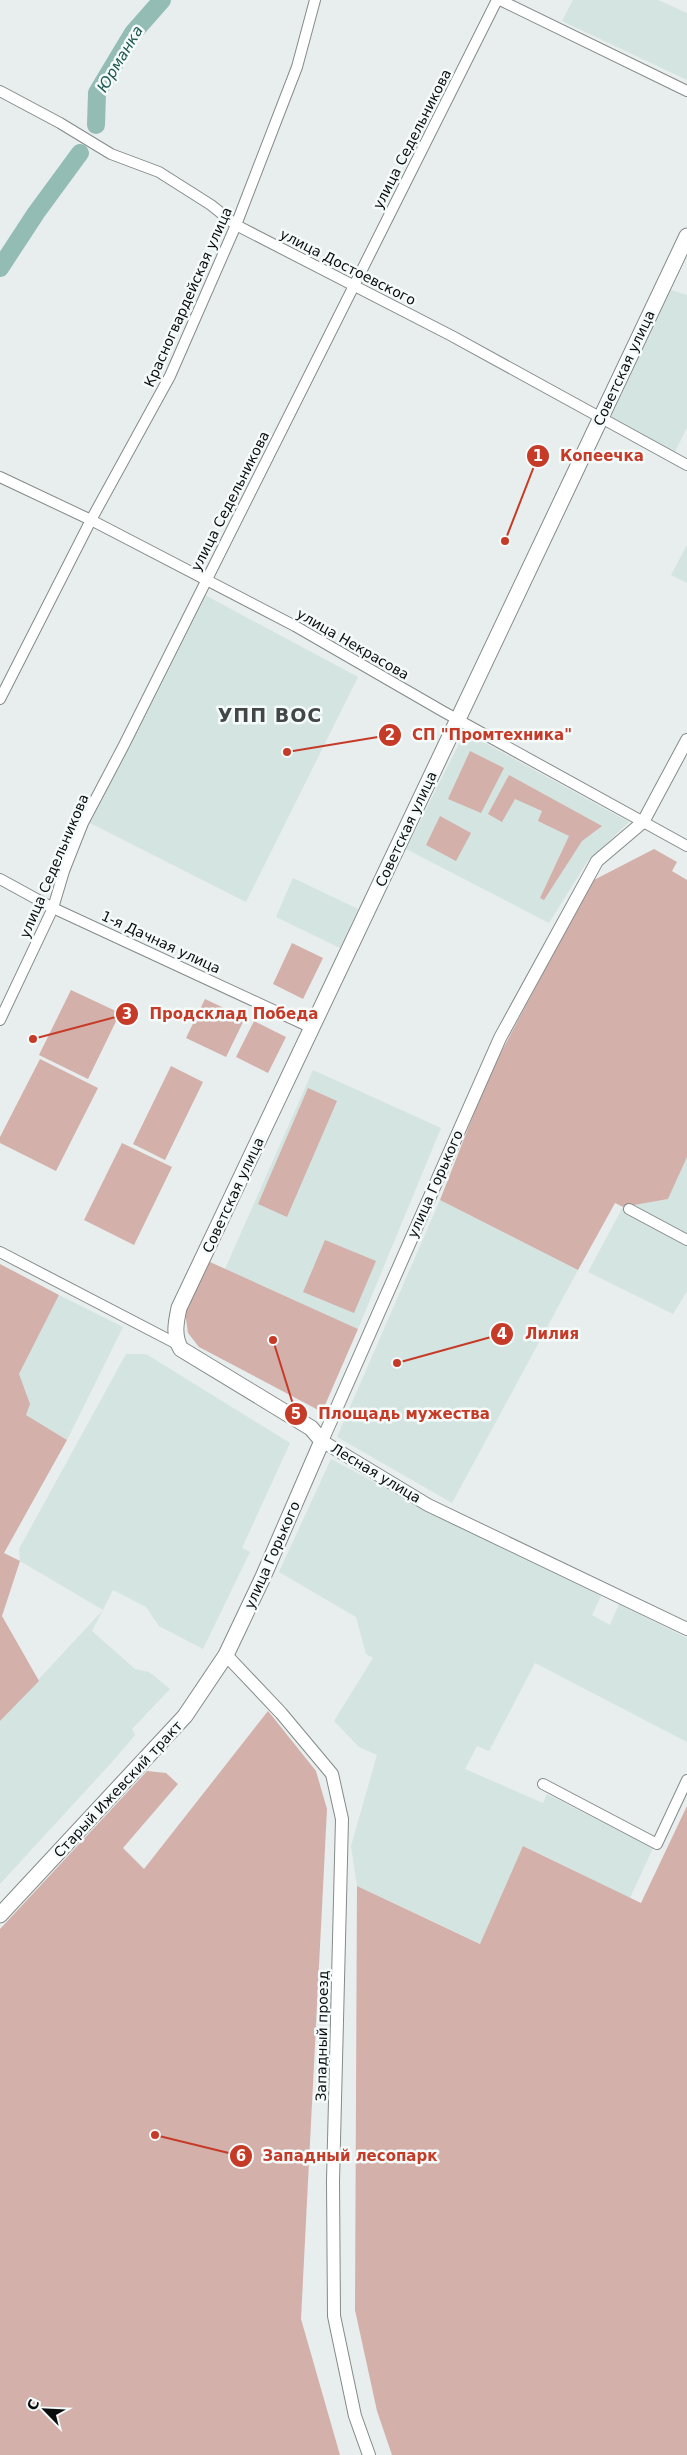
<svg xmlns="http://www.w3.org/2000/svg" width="687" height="2455" font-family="'DejaVu Sans',sans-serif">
<rect width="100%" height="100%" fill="#e7eeed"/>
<!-- built -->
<g fill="#d4e4e1">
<polygon points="573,0 658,0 687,13 687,80 562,21"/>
<polygon points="668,289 687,295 687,427 675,452 608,418"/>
<polygon points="687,545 687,583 671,575"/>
<polygon points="203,594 358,677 246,902 90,823"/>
<polygon points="465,732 629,822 587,862 549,923 406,849"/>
<polygon points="293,878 358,909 340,948 276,917"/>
<polygon points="313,1070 441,1128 358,1329 225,1269"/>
<polygon points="687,1157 687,1291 673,1314 588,1272 623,1207 668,1199"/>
<polygon points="440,1200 578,1270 452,1503 337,1437"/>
<polygon points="59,1295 123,1327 67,1440 26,1415 19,1374"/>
<polygon points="126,1354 146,1354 290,1443 242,1548 250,1552 203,1649 159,1626 146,1607 113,1590 92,1631 135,1669 149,1672 170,1689 132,1729 135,1735 112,1762 0,1884 0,1721 103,1610 20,1561 19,1549"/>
<polygon points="331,1459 470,1533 494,1541 601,1596 592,1615 610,1625 619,1604 687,1638 687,1742 535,1663 489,1751 477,1746 465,1769 543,1803 547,1794 653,1848 630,1898 524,1846 481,1944 357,1886 351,1846 377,1755 359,1747 334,1721 373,1658 366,1654 356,1617 279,1572"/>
</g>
<!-- green -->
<g fill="#d3b0aa">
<polygon points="470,751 504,768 481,813 448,799"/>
<polygon points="509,775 602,826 582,841 544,900 540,898 569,836 538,821 542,811 515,799 502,822 488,814"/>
<polygon points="440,816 471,833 456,861 426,845"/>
<polygon points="654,849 677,862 672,871 687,880 687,1157 668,1199 623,1207 615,1203 578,1270 440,1200 489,1075 592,881"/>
<polygon points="292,943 323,958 303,999 273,984"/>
<polygon points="71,990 120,1013 88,1079 39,1055"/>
<polygon points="205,999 245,1018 226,1057 186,1038"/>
<polygon points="254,1021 286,1037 268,1073 236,1057"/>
<polygon points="40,1059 98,1088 56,1171 0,1143 0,1137"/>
<polygon points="171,1066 203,1082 165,1160 133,1144"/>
<polygon points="308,1088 337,1101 287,1217 258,1204"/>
<polygon points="122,1143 172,1167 134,1245 84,1220"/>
<polygon points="325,1240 376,1261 354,1313 303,1292"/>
<polygon points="210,1262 358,1329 322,1412 199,1347 188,1333 185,1312"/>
<polygon points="0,1264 59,1295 19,1374 30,1404 26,1415 67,1440 4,1553 20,1561 2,1616 39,1681 0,1721"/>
<polygon points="268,1711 316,1771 327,1809 301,2319 340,2455 0,2455 0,1929 147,1771 166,1773 178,1784 123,1848 144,1869"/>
<polygon points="687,1806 687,2455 392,2455 377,2411 355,2310 357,1886 480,1944 523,1846 641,1903"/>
</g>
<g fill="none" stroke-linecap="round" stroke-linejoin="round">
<!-- river -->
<g stroke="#93bcb4" stroke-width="18">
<polyline points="96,125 97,93 133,33 162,0"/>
<polyline points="0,268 36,213 80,153"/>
</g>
<!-- minor casing -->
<g stroke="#848b89" stroke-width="12">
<g id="minor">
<polyline points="500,0 687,91"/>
<polyline points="0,91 60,123 111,154 159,172 211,205 236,225 452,336 687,465"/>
<polyline points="0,477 91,520 295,626 444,712 687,846"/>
<polyline points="0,699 91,520 170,376 236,225 297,67 315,0"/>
<polyline points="0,879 53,908 312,1028"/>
<polyline points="0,1020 53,908 64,871 83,823 124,745 497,0"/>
<polyline points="629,1209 687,1240"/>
<polyline points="0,1252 177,1344"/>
<polyline points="543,1784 657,1844 687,1780"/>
</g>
</g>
<!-- tertiary casing -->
<g stroke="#848b89" stroke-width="14">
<g id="tertiary">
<polyline points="687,740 643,822 597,861 500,1038 322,1441 428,1505 687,1629"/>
<polyline points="226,1655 281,1713 332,1774 342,1819 333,2181 334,2316 355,2416 369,2455"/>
</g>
</g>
<!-- secondary casing -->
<g stroke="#848b89" stroke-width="17">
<path id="secondary" d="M 0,1915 L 185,1716 L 226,1655 L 263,1577 L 322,1441 L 311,1428 L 181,1349 C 173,1336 176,1322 179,1308 L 687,236"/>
</g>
<!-- minor -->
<use href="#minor" stroke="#fff" stroke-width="10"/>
<!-- tertiary -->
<use href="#tertiary" stroke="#fff" stroke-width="12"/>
<!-- secondary -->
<use href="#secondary" stroke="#fff" stroke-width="15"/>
</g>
<g text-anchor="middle" stroke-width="5" stroke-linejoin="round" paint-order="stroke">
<!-- street labels -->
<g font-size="14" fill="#0b0d0d" stroke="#f4fbfa">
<text transform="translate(412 139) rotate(-63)" y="5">улица Седельникова</text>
<text transform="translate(348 267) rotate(27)" y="5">улица Достоевского</text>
<text transform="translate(188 297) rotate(-66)" y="5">Красногвардейская улица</text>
<text transform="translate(624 368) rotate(-65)" y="5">Советская улица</text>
<text transform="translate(230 501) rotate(-63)" y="5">улица Седельникова</text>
<text transform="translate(353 644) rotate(30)" y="5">улица Некрасова</text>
<text transform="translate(406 829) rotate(-65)" y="5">Советская улица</text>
<text transform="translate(54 866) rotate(-67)" y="5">улица Седельникова</text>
<text transform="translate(161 942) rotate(25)" y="5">1-я Дачная улица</text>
<text transform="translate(435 1184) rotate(-66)" y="5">улица Горького</text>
<text transform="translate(233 1195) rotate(-65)" y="5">Советская улица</text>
<text transform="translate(376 1473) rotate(31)" y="5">Лесная улица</text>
<text transform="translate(272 1555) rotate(-66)" y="5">улица Горького</text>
<text transform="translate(118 1789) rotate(-47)" y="5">Старый Ижевский тракт</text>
<text transform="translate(322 2036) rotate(-89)" y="5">Западный проезд</text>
</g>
<!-- water labels -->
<g font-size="15" font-style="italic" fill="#1e574e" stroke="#f4fbfa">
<text transform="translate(120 59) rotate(-59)" y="5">Юрманка</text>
</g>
<!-- district labels -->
<g font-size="19" font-weight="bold" letter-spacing="1" fill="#424746" stroke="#f4fbfa">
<text x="270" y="722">УПП ВОС</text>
</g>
</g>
<!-- callouts -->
<path fill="none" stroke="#c63a28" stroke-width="2" d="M505 541L538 456M287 752L390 735M33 1039L127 1014M397 1363L502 1334M273 1340L296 1414M155 2135L241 2156"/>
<g fill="#c63a28" stroke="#f4fbfa" stroke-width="2">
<circle cx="505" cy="541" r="5"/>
<circle cx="287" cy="752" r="5"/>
<circle cx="33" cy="1039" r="5"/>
<circle cx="397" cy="1363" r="5"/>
<circle cx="273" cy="1340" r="5"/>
<circle cx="155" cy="2135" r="5"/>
<circle cx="538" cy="456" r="12"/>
<circle cx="390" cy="735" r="12"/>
<circle cx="127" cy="1014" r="12"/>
<circle cx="502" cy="1334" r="12"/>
<circle cx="296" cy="1414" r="12"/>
<circle cx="241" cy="2156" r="12"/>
</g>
<g font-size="15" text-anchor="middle" font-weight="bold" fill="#fff">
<text x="538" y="461">1</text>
<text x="390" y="740">2</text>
<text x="127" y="1019">3</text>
<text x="502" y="1339">4</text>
<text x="296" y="1419">5</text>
<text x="241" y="2161">6</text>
</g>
<g font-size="15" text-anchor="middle" font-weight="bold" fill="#c63a28" stroke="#f4fbfa" stroke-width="5" stroke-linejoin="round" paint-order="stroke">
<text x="602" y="461">Копеечка</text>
<text x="492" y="740">СП "Промтехника"</text>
<text x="234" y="1019">Продсклад Победа</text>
<text x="552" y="1339">Лилия</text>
<text x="404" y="1419">Площадь мужества</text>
<text x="350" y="2161">Западный лесопарк</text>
</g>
<!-- north arrow -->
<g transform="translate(45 2410) rotate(294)" stroke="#f4fbfa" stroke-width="4" paint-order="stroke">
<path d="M0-4L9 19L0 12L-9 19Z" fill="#0b0d0d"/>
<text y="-8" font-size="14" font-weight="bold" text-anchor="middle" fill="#0b0d0d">С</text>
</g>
</svg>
